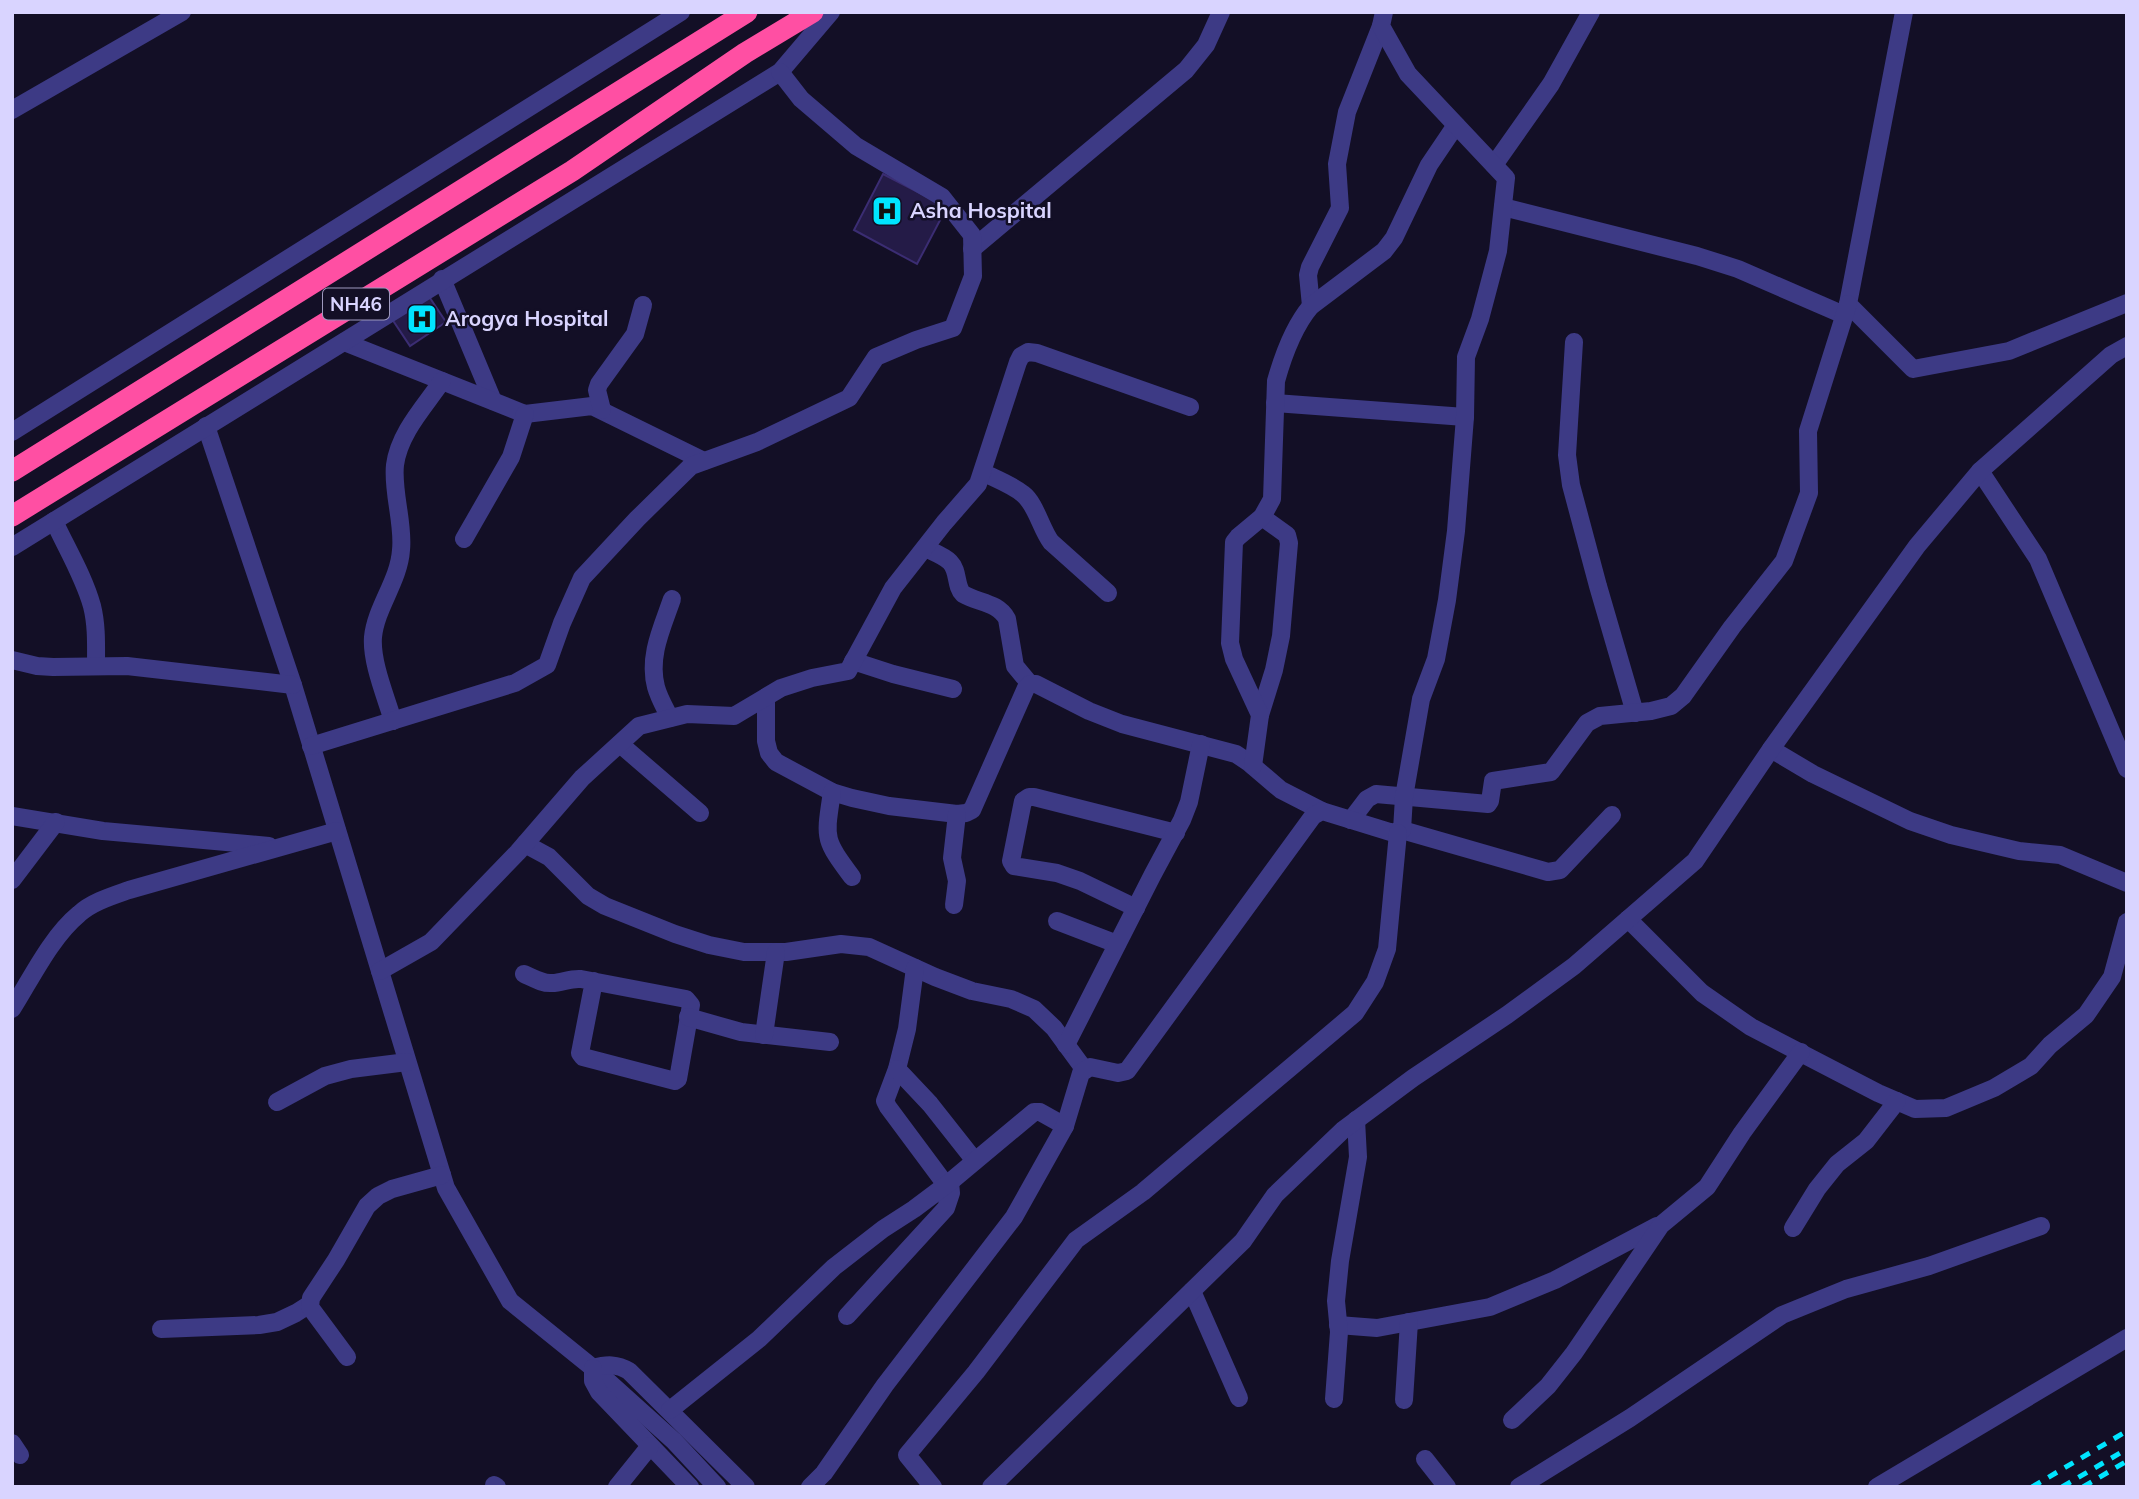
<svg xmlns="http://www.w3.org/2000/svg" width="2139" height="1499" font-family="Mulish,sans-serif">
<rect width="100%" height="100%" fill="#130f26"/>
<!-- building -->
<g fill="#241b47" stroke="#3b2d73" stroke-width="2">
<polygon points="883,174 947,207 917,264 854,230"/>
<polygon points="428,295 446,322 410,346 392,319"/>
</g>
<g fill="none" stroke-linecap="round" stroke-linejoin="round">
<!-- minor -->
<g stroke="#3d3a85" stroke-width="18">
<polyline points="1904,12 1848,304 1913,369 2009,351 2127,303"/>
<polyline points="12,110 182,12"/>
<polyline points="1494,165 1551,84 1591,12"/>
<polyline points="1503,207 1697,256 1738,269 1844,315"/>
<polyline points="972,249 1186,70 1206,45 1221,12"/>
<polyline points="442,279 493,401"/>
<polyline points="1311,306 1308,275 1310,267 1340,208 1337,164 1347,112 1381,26"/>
<polyline points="344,342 525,414 592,406 704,461"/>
<polyline points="1574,342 1567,455 1571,485 1598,586 1635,713"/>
<polyline points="1275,403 1465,417"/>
<polyline points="602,410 597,390 599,384 635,334 643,305"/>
<polyline points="206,426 293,685 446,1188 510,1301 593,1368 674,1441 717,1487"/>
<polyline points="12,432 681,12"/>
<polyline points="1980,471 2038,559 2127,769"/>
<path d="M 984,473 C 996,479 1012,485 1023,494 C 1036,504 1041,529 1051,542 L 1108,593"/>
<path d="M 54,521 C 67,549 84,577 92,606 C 97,626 96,646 96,666"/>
<polyline points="464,539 511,457 525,414"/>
<polyline points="12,547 780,72 831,12"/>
<path d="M 925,548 C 933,552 944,556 950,562 C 959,571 955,586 963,594 C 978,603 998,602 1007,619 L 1015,666 L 1030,684"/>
<polyline points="12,660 37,666 53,667 127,666 293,685"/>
<polyline points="853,661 893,674 953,689"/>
<polyline points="766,697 766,741 769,753 776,762 832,792 852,798 889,806 957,814 966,813 972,810 1026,688 1030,684 1036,684 1089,711 1122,724 1236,754 1248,762 1281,790 1322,811"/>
<polyline points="1260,715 1274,670 1281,636 1289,543 1287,535 1262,517"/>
<path d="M 670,718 C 665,708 659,698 656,687 C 648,656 662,628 672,599"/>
<path d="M 393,721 C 386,697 371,662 373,637 C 376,607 399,581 401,550 C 404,524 392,491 395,465 C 399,433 425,406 442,381"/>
<polyline points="620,744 700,813"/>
<polyline points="311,746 515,683 547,665 562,623 582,578 637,519 691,466 757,442 849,398 876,357 916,340 953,328 973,276 972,235 942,197 856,146 801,99 780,72"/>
<polyline points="1771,749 1813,774 1910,821 1951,835 2019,851 2060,855 2127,883"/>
<path d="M 1253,766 L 1260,715 L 1234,659 L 1230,643 L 1234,542 L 1238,537 L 1262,517 L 1272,499 L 1276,381 C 1283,356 1294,326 1311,306 L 1384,251 L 1394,238 L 1429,165 L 1456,125"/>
<path d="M 832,792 C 825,839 823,838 852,877"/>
<polyline points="12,816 103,831 269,846"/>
<polyline points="1351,820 1367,799 1376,794 1488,804 1490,801 1493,781 1551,772 1587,723 1600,716 1651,711 1671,706 1683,696 1732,627 1784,561 1809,493 1808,431 1848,304"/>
<polyline points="1402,830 1548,872 1560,870 1612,815"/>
<polyline points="525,844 549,857 588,896 605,906 675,934 709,945 744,952 786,952 841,944 869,947 935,977 972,991 1011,999 1034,1009 1054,1028 1084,1069"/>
<polyline points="12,880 56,822"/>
<polyline points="954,905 957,881 952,858 957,814"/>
<polyline points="1136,908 1080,881 1057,873 1014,866 1011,861 1023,801 1029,797 1034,797 1176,833"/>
<polyline points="1628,919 1702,993 1751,1027 1878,1093 1915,1109 1946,1108 1994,1088 2031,1066 2050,1045 2086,1015 2112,977 2127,922"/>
<polyline points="1057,921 1117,944"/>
<polyline points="915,968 907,1029 897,1069 885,1101 888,1107 946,1185"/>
<polyline points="380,971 431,942 518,852 582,778 639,726 687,714 734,716 781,688 812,678 848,671 893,588 944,523 978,484 1018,362 1021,356 1028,352 1037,353 1190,407"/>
<path d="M 524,974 C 533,978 543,984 552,983 C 562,983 570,978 581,979 L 686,999 L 691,1005 L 678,1079 L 675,1081 L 583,1057 L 580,1053 L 581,1048 L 594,981"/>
<path d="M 12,1009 C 31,979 51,937 79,914 C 92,902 112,896 129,890 L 337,831"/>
<polyline points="688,1017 741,1032 830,1042"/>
<polyline points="764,1035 776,952"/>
<polyline points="1066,1045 1153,874 1182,820 1189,802 1201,744"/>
<polyline points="897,1069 930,1104 975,1161"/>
<polyline points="277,1102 325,1076 351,1069 407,1062"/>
<polyline points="1793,1228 1817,1189 1837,1164 1866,1141 1897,1101"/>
<polyline points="1192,1291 1239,1398"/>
<polyline points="847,1316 946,1208 951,1193 950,1182"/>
<polyline points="1338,1325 1377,1328 1490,1307 1555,1280 1657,1226"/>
<polyline points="161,1329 259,1325 277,1322 296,1313 310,1304"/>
<polyline points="347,1357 310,1307 311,1298 336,1260 367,1206 378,1196 392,1189 442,1175"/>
<path d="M 593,1368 C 607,1364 617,1364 629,1371 L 746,1487"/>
<polyline points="593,1368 593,1381 599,1392 690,1487"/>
<polyline points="1334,1399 1339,1332 1336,1301 1340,1261 1358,1157 1356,1120"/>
<polyline points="1404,1400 1409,1322"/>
<polyline points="670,1410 759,1339 834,1267 883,1229 914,1209 950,1182 1034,1112 1040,1112 1065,1126"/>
<polyline points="1512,1420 1548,1386 1574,1353 1661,1225 1707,1187 1742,1133 1801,1052"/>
<polyline points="12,1443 20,1455"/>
<polyline points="1425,1459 1447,1487"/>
<polyline points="494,1485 497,1487"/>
<polyline points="617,1487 650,1446"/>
<polyline points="810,1487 824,1473 885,1385 1014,1217 1065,1126 1081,1073 1090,1067 1118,1073 1127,1071 1313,816 1322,811 1390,832 1398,833 1402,830 1404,797 1421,699 1436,659 1447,600 1456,531 1465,417 1466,357 1480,319 1498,251 1506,178 1408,74 1381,26 1384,12"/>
<polyline points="933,1487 907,1455 976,1372 1076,1240 1143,1192 1355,1013 1375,982 1387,949 1398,833"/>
<polyline points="991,1487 1243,1241 1275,1195 1343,1130 1413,1078 1507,1015 1574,966 1695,861 1771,749 1917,546 1980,471 2111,355 2127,346"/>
<polyline points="1519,1487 1630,1418 1782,1315 1846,1289 1929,1266 2041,1226"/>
<polyline points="1877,1487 2127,1338"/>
</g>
<!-- highway -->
<g stroke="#ff4fa3" stroke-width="21">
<polyline points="12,471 747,12"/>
<polyline points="12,516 572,171 745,53 813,12"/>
</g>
<!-- rail -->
<g stroke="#00e5ff" stroke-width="5" stroke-dasharray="10 9" stroke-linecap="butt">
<polyline points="2032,1487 2127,1431"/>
<polyline points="2062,1487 2127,1449"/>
<polyline points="2083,1487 2127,1461"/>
</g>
</g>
<!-- icons -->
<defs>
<g id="hospital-square" transform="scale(1.575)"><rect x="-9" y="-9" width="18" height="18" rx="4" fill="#00e5ff" stroke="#130f26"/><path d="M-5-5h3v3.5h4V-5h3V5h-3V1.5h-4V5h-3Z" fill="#111"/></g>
</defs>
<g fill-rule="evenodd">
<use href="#hospital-square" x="887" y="211"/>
<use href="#hospital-square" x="422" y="319"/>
</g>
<g text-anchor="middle" stroke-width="5" stroke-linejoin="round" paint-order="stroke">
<!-- shield labels -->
<rect fill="#130f26" stroke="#9e99be" stroke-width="2" x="323" y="288.5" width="66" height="31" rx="5"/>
<g font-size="19" font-weight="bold" fill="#d9d4ff">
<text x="356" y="311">NH46</text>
</g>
<!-- poi labels -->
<g font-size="21" font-weight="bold" fill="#d9d4ff" stroke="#130f26" text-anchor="start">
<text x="910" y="218">Asha Hospital</text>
<text x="445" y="326">Arogya Hospital</text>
</g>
</g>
<!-- border -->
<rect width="2139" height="1499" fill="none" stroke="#d9d4ff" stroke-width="28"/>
</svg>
